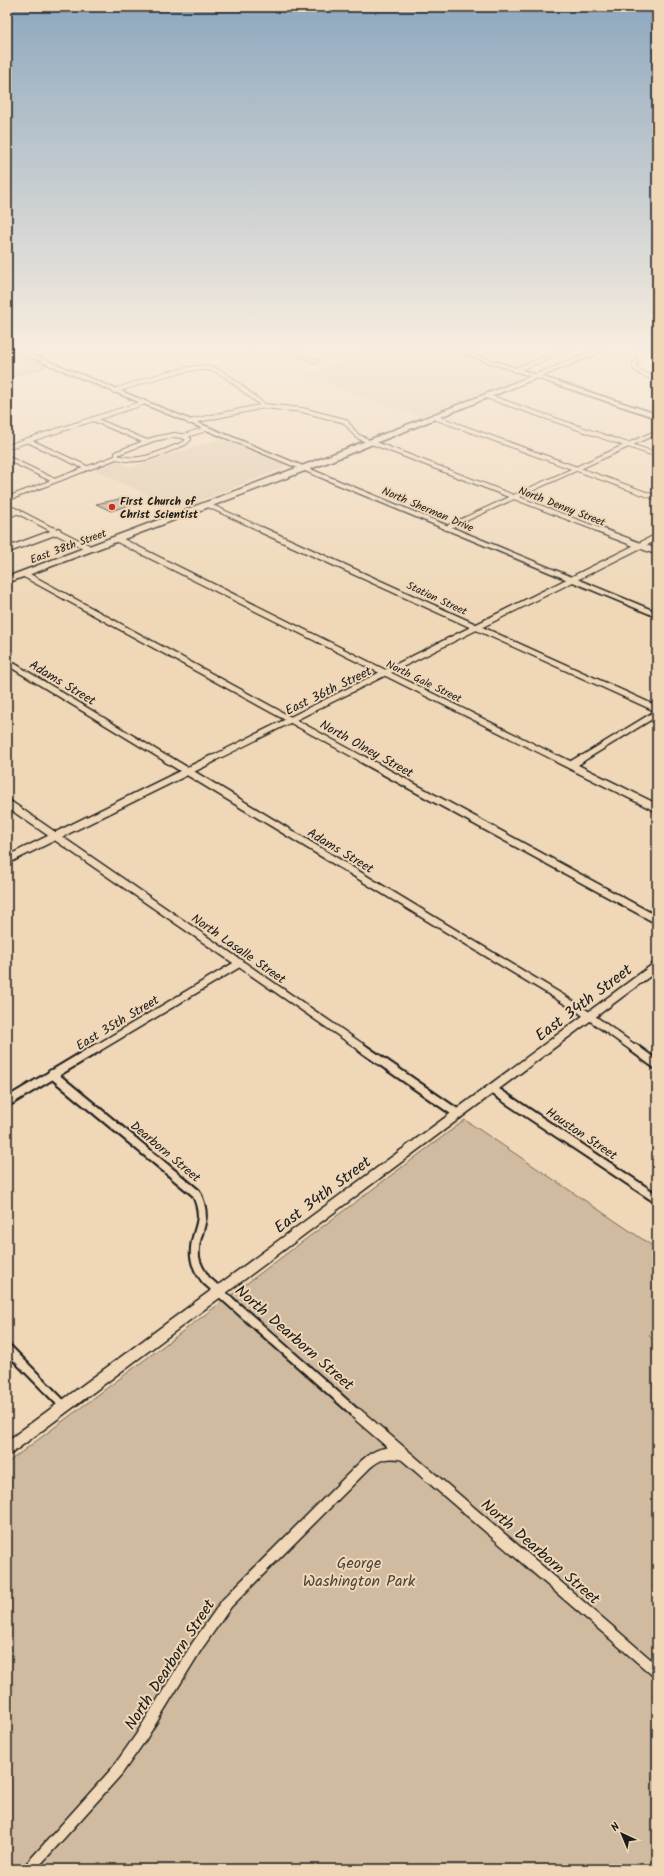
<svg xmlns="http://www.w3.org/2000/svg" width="664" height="1876" font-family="Kalam,sans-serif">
<rect width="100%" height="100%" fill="#efd7b7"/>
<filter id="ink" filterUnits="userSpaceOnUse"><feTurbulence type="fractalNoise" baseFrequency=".025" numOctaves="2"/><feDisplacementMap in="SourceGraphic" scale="8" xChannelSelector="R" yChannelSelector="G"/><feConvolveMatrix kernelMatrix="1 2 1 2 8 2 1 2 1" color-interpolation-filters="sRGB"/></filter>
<g filter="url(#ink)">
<!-- built -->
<g fill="#dfc9ac">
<polygon points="378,349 448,349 527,376 419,417 302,375"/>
<polygon points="221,439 285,465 283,468 177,509 93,469 117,461 131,467"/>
</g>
<!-- green -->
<g fill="#d0bba0" stroke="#766c5e">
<polygon points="7,352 45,367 7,378"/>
<polygon points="465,1120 657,1249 657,1328 649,1336 657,1342 657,1869 7,1869 7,1463"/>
</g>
<!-- building -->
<polygon fill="#bba991" stroke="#1c1c1c" points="124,498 135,503 111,511 96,504"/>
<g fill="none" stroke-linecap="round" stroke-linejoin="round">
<!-- street-far4 casing -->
<g stroke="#1c1c1c" stroke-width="6">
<g id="street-far4">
<polyline points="285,349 316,361"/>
<polyline points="636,349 657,350"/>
<polyline points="637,349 640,356 635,364 635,368 643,374 657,379"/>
<polyline points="515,370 570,349"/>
<polyline points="114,391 166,374 194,368 206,368 216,370 228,377 264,406 302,410 345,421 357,436 366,440"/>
<polyline points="486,396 657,455"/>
<polyline points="434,417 657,498"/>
<polyline points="93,419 147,442"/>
<polyline points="189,422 264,406"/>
<path d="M 174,435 L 182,436 L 189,439 L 185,443 C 163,452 141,465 117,457 L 117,453 L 154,439 Z"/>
<polyline points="184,436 206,429"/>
<polyline points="27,440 87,468"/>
<polyline points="371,442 602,531"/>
<polyline points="7,447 143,403"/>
<polyline points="7,458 53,480"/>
<polyline points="7,499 117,457"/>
<polyline points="208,505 265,531"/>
<polyline points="7,506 55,531"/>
<polyline points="7,516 19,511"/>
<polyline points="446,528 657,432"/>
</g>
</g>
<!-- street-far3 casing -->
<g stroke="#1c1c1c" stroke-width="8">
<g id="street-far3">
<polyline points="53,530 87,547"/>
<polyline points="262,530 657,709"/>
<polyline points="599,530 657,552"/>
<polyline points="117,539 560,760"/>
<polyline points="7,550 58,531"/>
<polyline points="24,574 364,760"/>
<polyline points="7,662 168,760"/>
<polyline points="210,760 657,537"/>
<polyline points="580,760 657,713"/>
</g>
</g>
<!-- street-far2 casing -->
<g stroke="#1c1c1c" stroke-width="10">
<g id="street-far2">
<polyline points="167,759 578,1008 635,1049"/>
<polyline points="362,759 657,920"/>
<polyline points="558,759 657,808"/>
<polyline points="571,765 581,759"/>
<polyline points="7,803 364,1049"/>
<polyline points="7,860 212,759"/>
<polyline points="96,1049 240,963"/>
</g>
</g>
<!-- street-far1 casing -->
<g stroke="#1c1c1c" stroke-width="12">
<g id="street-far1">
<polyline points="362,1048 458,1114"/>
<polyline points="634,1048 657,1065"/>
<path d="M 52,1074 L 196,1193 C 211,1225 192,1231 195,1257 C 196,1266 201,1273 206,1280 L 358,1415"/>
<polyline points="492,1089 657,1199"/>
<polyline points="7,1102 97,1048"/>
<polyline points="7,1348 64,1406"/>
</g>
</g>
<!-- street casing -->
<g stroke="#1c1c1c" stroke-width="14">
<g id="street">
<polyline points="357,1414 657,1672"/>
<path d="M 29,1869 L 117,1771 L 141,1737 L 197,1646 L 227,1603 L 366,1464 C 377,1454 387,1451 402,1454"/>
</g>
</g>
<!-- secondary casing -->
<g stroke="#1c1c1c" stroke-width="3">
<g id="secondary">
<polygon points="11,349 19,349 657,612 657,617"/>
<polygon points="449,349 457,349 657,414 657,418"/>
<polygon points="657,963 657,971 12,1453 7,1455 7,1441 653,964"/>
</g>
</g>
<!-- primary casing -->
<g stroke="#1c1c1c" stroke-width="3">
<polygon id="primary" points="600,349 609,349 326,463 7,583 7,577 320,459"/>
</g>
<!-- street-far4 -->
<use href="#street-far4" stroke="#efd7b7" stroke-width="4"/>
<!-- street-far3 -->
<use href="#street-far3" stroke="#efd7b7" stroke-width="5.5"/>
<!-- street-far2 -->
<use href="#street-far2" stroke="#efd7b7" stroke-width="7"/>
<!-- street-far1 -->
<use href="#street-far1" stroke="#efd7b7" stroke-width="8"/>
<!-- street -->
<use href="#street" stroke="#efd7b7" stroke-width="11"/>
<!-- secondary -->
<use href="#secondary" fill="#efd7b7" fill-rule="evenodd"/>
<!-- primary -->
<use href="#primary" fill="#efd7b7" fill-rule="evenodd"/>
</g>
</g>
<!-- sky -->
<linearGradient id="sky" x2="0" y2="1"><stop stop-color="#8ea8bf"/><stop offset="0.57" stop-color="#f8eddf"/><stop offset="1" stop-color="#f8eddf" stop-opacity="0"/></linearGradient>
<rect width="664" height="612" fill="url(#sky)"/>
<!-- markers -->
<circle fill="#c8321e" stroke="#efd7b7" stroke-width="1.5" cx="112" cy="507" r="4"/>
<g text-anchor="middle" stroke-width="4" stroke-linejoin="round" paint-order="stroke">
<!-- far-poi labels -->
<g font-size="11" font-weight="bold" fill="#1c1c1c" stroke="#efd7b7" text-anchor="start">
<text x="120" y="505">First Church of<tspan x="120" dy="13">Christ Scientist</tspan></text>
</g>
<!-- far-street labels -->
<g font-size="11" fill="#1c1c1c" stroke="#efd7b7">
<text transform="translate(562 506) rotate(21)" y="4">North Denny Street</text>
<text transform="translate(428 509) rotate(23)" y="4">North Sherman Drive</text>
<text transform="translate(68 546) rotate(-20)" y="4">East 38th Street</text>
<text transform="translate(437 598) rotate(25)" y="4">Station Street</text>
<text transform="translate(424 681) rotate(26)" y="4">North Gale Street</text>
</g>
<!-- street labels -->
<g font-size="13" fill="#1c1c1c" stroke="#efd7b7">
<text transform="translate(63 682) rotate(31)" y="5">Adams Street</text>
<text transform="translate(328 690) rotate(-26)" y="5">East 36th Street</text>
<text transform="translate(367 748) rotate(29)" y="5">North Olney Street</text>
<text transform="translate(341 850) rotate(31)" y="5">Adams Street</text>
<text transform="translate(239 948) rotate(35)" y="5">North Lasalle Street</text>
<text transform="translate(117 1022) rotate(-31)" y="5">East 35th Street</text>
<text transform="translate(582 1133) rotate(34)" y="5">Houston Street</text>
<text transform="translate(166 1151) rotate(40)" y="5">Dearborn Street</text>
</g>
<!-- near-street labels -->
<g font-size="16" fill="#1c1c1c" stroke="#efd7b7">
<text transform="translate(583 1002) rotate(-37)" y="6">East 34th Street</text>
<text transform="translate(322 1194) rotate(-37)" y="6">East 34th Street</text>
<text transform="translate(295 1337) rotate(41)" y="6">North Dearborn Street</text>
<text transform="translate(541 1551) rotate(41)" y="6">North Dearborn Street</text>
<text transform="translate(169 1664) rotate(-57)" y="6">North Dearborn Street</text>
</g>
<!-- near-park labels -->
<g font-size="16" fill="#49443d" stroke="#efd7b7">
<text x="359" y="1568">George<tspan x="359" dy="18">Washington Park</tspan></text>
</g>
</g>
<!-- margin -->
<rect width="664" height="1876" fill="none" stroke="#efd7b7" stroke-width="24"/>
<rect x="12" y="12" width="640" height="1852" fill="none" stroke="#1c1c1c" stroke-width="1.5" filter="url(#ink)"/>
<!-- north arrow -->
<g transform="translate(622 1834) rotate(316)" stroke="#efd7b7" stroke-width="3" paint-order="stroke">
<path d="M0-3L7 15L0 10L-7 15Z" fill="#1c1c1c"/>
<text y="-6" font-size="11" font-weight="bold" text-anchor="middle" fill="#1c1c1c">N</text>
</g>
</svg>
